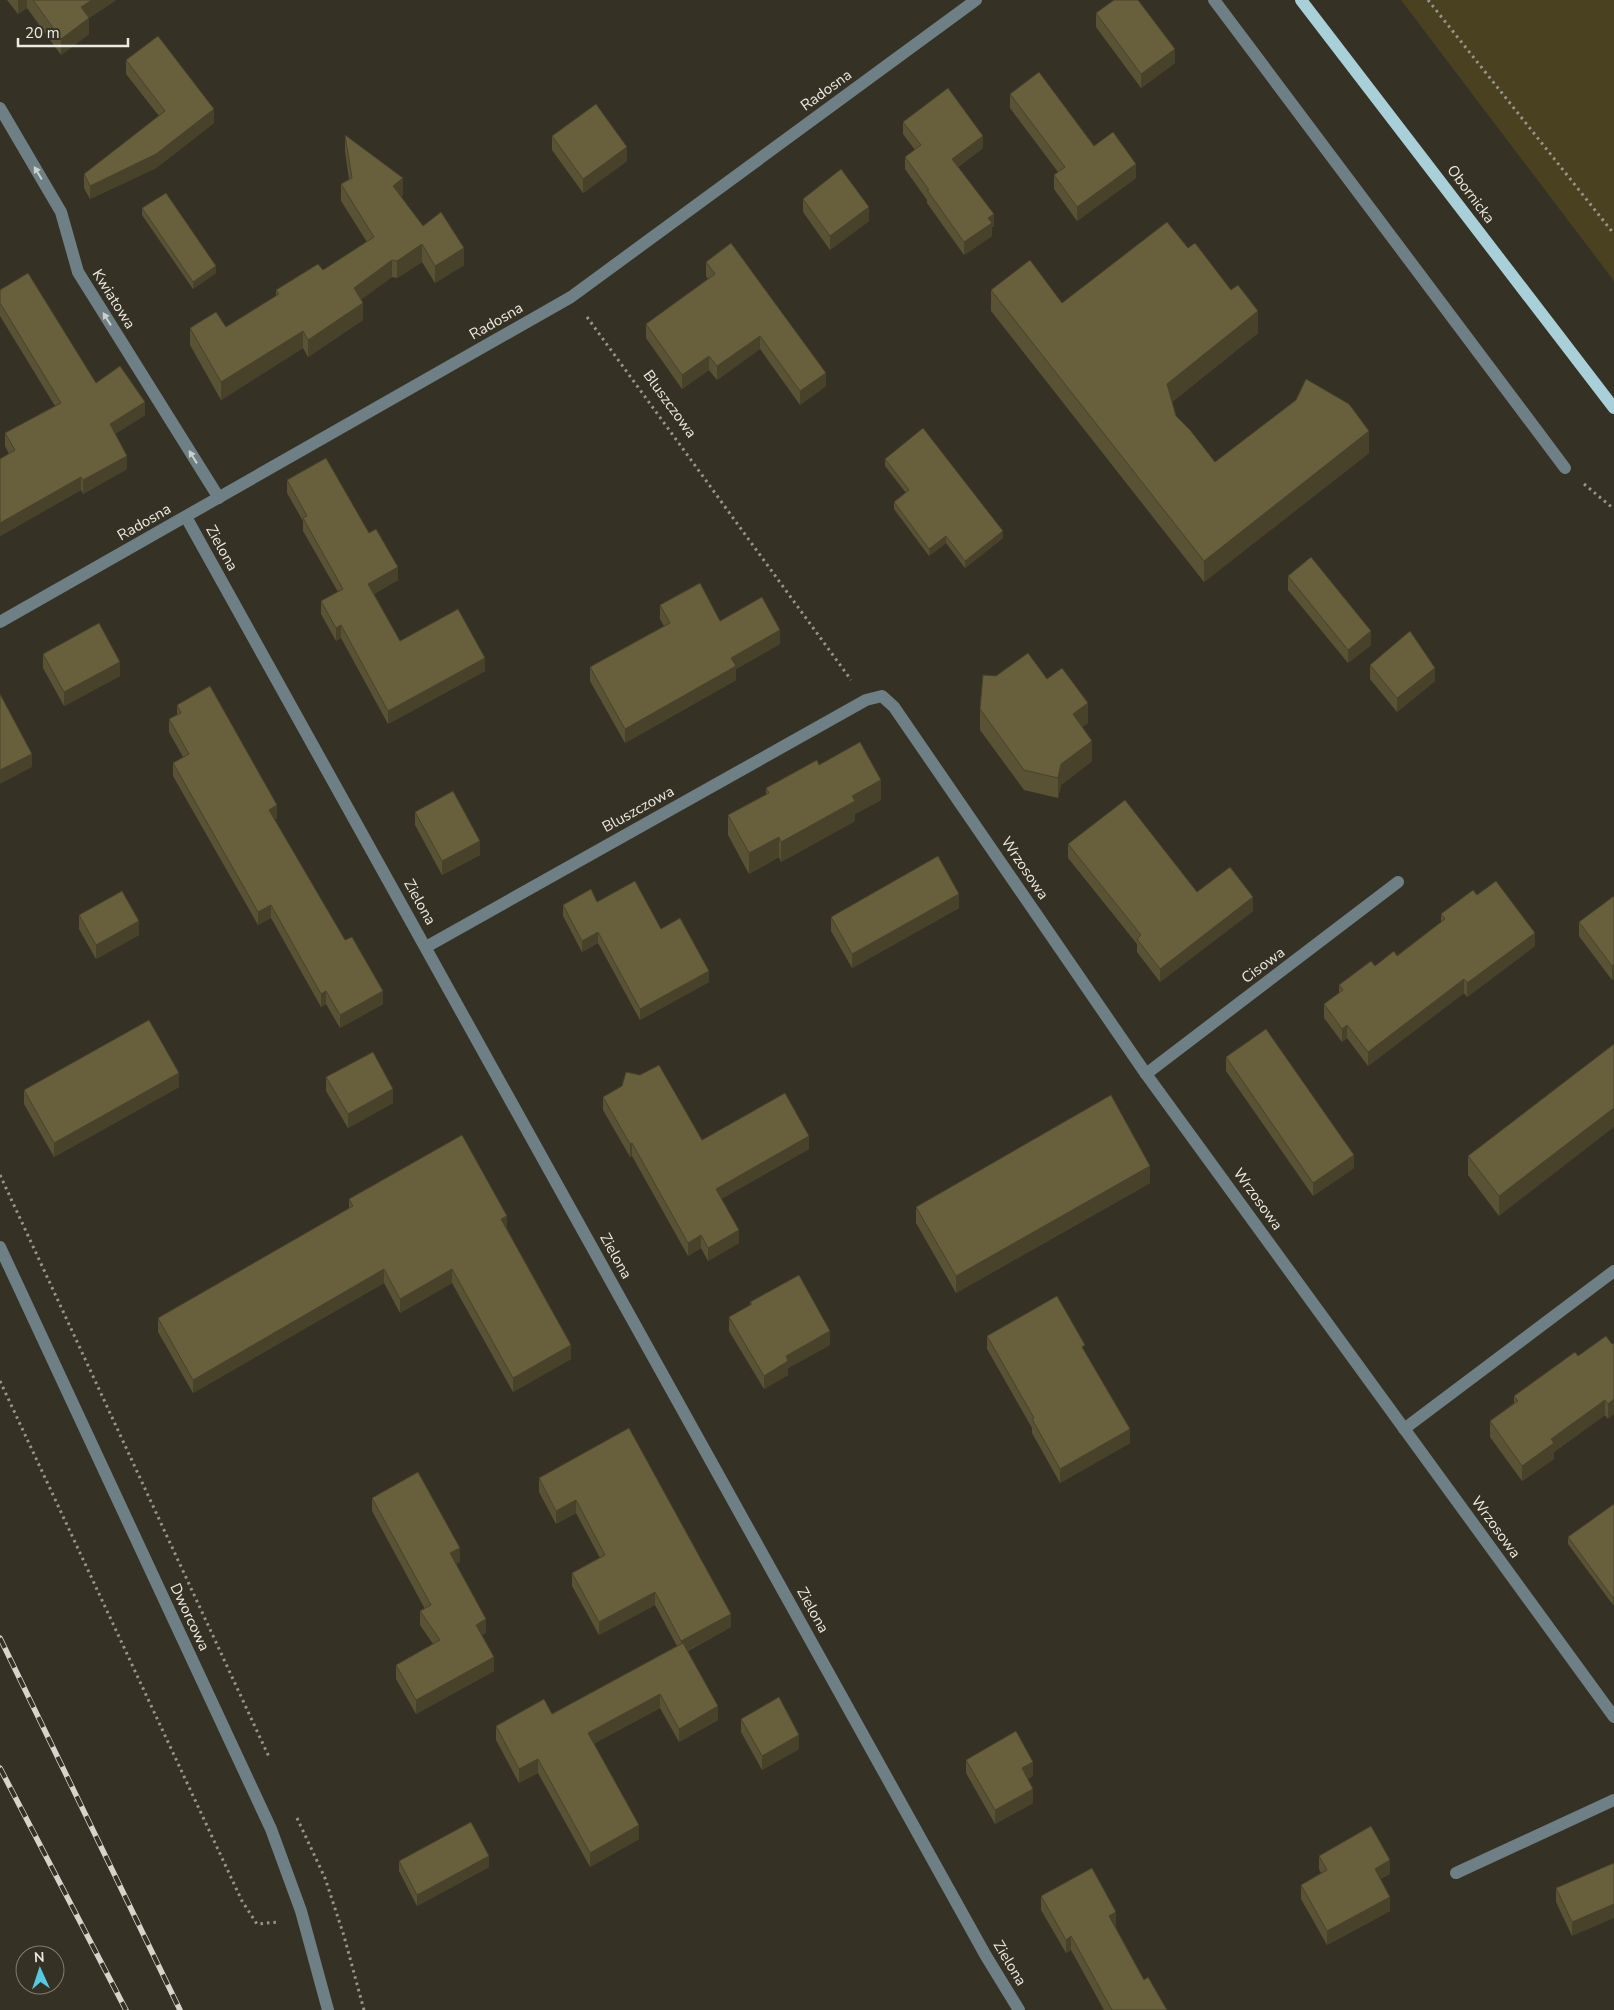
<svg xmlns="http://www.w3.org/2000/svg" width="1614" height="2010" font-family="'Nunito Sans',sans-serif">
<rect width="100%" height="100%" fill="#353225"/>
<!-- green -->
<polygon fill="#4a4121" points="1401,0 1614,0 1614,281"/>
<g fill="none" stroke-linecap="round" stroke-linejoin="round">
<!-- path -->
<g stroke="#97958a" stroke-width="3" stroke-dasharray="2.5 4" stroke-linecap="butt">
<polyline points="1428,0 1614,234"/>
<polyline points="587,317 851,680"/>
<polyline points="1584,484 1614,509"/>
<polyline points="0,1175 269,1757"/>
<polyline points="0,1381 242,1901 257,1924 278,1922"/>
<polyline points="297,1818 325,1878 344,1936 364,2010"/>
</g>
<!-- minor -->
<g stroke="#6e8085" stroke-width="12">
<polyline points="1214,0 1565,468"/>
<polyline points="0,108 61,212 78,272 219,498"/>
<polyline points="186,517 986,1956 1019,2010"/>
<polyline points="0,622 571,297 976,0"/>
<polyline points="426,947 866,700 882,696 894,707 1146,1074 1614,1717"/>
<polyline points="1146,1074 1398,882"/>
<polyline points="0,1247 271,1829 301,1911 328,2010"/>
<polyline points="1404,1429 1614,1271"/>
<polyline points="1456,1873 1614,1800"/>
</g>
<!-- major -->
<polyline stroke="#a9cfd9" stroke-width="12" points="1301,0 1614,408"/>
<!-- rail casing -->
<g stroke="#d7d4cb" stroke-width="5.5">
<g id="rail">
<polyline points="0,1638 180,2010"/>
<polyline points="0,1768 126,2010"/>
</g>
</g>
<!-- rail -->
<use href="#rail" stroke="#353225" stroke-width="4" stroke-dasharray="11" stroke-linecap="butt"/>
</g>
<!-- wall -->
<g fill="#595234">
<polygon points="7,0 116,0 89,18 89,34 61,55 27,8 18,14"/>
<polygon points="1096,13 1175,63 1141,88 1096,27"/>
<polygon points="126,60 214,123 156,168 90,199 84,188 84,174 159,116 126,74"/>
<polygon points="1010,94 1094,146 1136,178 1077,221 1054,189 1054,175 1058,172 1010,108"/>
<polygon points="903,122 983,148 958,167 994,226 992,227 992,236 964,255 927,203 927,200 905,169 905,157 915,150 903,134"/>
<polygon points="345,135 403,195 401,197 423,226 464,265 435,283 422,262 397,278 392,277 361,299 363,320 308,357 303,348 221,400 190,345 190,328 226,327 276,296 276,290 323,270 367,242 341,201 341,184 349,179 345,152"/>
<polygon points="552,136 627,161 583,193 552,150"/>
<polygon points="803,199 869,221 830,250 803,212"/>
<polygon points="142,208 216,273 193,289 142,215"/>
<polygon points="1188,248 1258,333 1172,402 1176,416 1215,462 1369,453 1204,582 991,311 991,290 1062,303"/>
<polygon points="706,262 826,386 800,405 760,349 717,380 709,370 682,389 646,338 646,324 708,279 706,276"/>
<polygon points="0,290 96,383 145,415 115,434 127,469 83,494 81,490 0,536 0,459 9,454 5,446 5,433 55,406 0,316"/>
<polygon points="885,459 1003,538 965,568 946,543 929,556 894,509 894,502 906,493 885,466"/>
<polygon points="287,480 369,533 398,580 374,594 400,641 485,671 388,724 341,638 336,641 321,614 321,601 338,592 303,531 303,521 287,493"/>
<polygon points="1288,576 1371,645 1348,663 1288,590"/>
<polygon points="660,605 720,621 780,644 736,669 736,680 625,743 590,681 590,667 664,626 660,619"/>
<polygon points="43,654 120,676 64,706 43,668"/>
<polygon points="1370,665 1435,681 1397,712 1370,679"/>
<polygon points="1047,679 1088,723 1082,727 1092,761 1061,785 1058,798 1024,790 980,730 980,709"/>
<polygon points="177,705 277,818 274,820 383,1004 340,1028 326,1004 321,1007 271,918 258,925 173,776 173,763 183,757 169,732 169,719 177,715"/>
<polygon points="819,765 881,800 855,814 855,821 781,862 779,857 749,874 728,835 728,815 766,795 766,788"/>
<polygon points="415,812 480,855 442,875 415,825"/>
<polygon points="1068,844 1197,892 1253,911 1160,982 1137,952 1137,944 1068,858"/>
<polygon points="1477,895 1535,946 1467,997 1464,993 1368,1066 1347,1038 1342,1042 1324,1018 1324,1004 1339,993 1339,985 1375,966 1397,956 1441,922 1441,914"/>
<polygon points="1614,896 1614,979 1612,980 1579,936 1579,922"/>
<polygon points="597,902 661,929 709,982 640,1020 598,943 582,952 563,916 563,905"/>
<polygon points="959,908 852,968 831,931 831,917"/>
<polygon points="79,915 139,935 96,959 79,929"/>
<polygon points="1614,1045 1499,1216 1468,1175 1468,1156"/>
<polygon points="1226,1057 1354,1168 1313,1196 1226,1071"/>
<polygon points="326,1077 393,1103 348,1128 326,1091"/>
<polygon points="179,1087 54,1157 24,1104 24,1090"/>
<polygon points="603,1097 702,1140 809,1149 721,1199 739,1243 708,1261 701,1248 688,1256 632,1156 630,1157 603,1110"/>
<polygon points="1150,1183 956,1293 916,1223 916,1207"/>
<polygon points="349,1199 507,1229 571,1359 513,1392 452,1283 400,1313 384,1283 193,1393 158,1332 158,1318 349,1209"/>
<polygon points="750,1302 830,1345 788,1368 788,1375 764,1389 729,1331 729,1317 750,1305"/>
<polygon points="987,1336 1085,1352 1130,1443 1060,1483 1032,1433 1032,1428 987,1349"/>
<polygon points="1612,1344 1608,1419 1605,1415 1554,1452 1554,1459 1522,1481 1490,1437 1490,1421 1514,1403 1514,1396 1578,1356"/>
<polygon points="629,1428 731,1627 688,1651 718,1720 679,1742 660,1708 593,1744 639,1839 590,1867 538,1773 519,1783 496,1740 496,1726 552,1714 677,1646 655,1605 599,1635 572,1586 572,1573 600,1558 576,1513 556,1524 539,1492 539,1478"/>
<polygon points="372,1498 460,1562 456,1564 486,1633 482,1635 494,1671 416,1714 396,1679 396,1665 433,1644 420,1625 420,1611 425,1609 372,1511"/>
<polygon points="1614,1504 1614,1604 1613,1605 1568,1544 1568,1537"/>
<polygon points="741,1719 799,1749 762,1770 741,1732"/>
<polygon points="966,1760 1033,1776 1028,1779 1033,1803 995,1824 966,1773"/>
<polygon points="1319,1856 1390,1874 1380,1879 1390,1911 1327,1945 1301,1899 1301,1885 1321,1873 1319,1869"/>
<polygon points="399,1861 489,1867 417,1906 399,1871"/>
<polygon points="1614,1863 1572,1936 1556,1902 1556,1888"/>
<polygon points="1041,1896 1116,1925 1115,1926 1144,1980 1167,2010 1104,2010 1071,1950 1066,1953 1041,1910"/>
</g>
<!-- shaded-wall -->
<g fill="#49422b">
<polygon points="18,0 27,0 27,8 18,14"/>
<polygon points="92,0 116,0 81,23 81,7"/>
<polygon points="89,18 89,34 61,55 61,39"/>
<polygon points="1175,49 1175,63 1141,88 1141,74"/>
<polygon points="214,109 214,123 156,168 90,199 90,186"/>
<polygon points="983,136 983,148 952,171 952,159"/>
<polygon points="627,147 627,161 583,193 583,179"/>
<polygon points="1136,164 1136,178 1077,221 1077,207"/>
<polygon points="403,178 403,195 393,203 393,186"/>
<polygon points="869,207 869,221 830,250 830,236"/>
<polygon points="994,214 994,226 992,227 992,236 964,255 964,242 988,218"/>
<polygon points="422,244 422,262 397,278 397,261"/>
<polygon points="464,248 464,265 435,283 435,266"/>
<polygon points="392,260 392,277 354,305 354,288"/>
<polygon points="216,266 216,273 193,289 193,282"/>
<polygon points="363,303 363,320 308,357 308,340"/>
<polygon points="1258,311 1258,333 1167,406 1167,384"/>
<polygon points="303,331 303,348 221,400 221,382"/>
<polygon points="760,336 760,349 717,380 717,366"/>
<polygon points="709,356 709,370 682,389 682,375"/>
<polygon points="826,373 826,386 800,405 800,391"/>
<polygon points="145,402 145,415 110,437 110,424"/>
<polygon points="1369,431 1369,453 1204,582 1204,561"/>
<polygon points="127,456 127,469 83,494 83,480"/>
<polygon points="81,477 81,490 0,536 0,523"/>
<polygon points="1003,531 1003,538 965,568 965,561"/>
<polygon points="946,536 946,543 929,556 929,549"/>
<polygon points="398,567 398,580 368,597 368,584"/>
<polygon points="341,625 341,638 336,641 336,628"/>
<polygon points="780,630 780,644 736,669 736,680 625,743 625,729 731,658"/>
<polygon points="1371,631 1371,645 1348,663 1348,650"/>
<polygon points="485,658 485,671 388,724 388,711"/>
<polygon points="120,662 120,676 64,706 64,692"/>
<polygon points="1435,668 1435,681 1397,712 1397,698"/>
<polygon points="1088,703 1088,723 1073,734 1073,714"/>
<polygon points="1092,741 1092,761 1061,785 1058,798 1058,778 1061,764"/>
<polygon points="32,754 32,767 0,784 0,770"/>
<polygon points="881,780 881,800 855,814 855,821 781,862 781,842 852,796"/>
<polygon points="277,805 277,818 269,823 269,810"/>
<polygon points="779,837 779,857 749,874 749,853"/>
<polygon points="480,841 480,855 442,875 442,861"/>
<polygon points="959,894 959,908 852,968 852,954"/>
<polygon points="1253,897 1253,911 1160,982 1160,969"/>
<polygon points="271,905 271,918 258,925 258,912"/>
<polygon points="139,921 139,935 96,959 96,945"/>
<polygon points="598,932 598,943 582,952 582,941"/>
<polygon points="1535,933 1535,946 1467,997 1467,983"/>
<polygon points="1614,965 1614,979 1612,980 1612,966"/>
<polygon points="709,971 709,982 640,1020 640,1009"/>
<polygon points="1464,979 1464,993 1368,1066 1368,1052"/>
<polygon points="326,991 326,1004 321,1007 321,994"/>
<polygon points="383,991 383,1004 340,1028 340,1015"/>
<polygon points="1347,1025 1347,1038 1342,1042 1342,1029"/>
<polygon points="179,1073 179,1087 54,1157 54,1143"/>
<polygon points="393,1089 393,1103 348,1128 348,1114"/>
<polygon points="1614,1108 1614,1127 1499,1216 1499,1196"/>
<polygon points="809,1136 809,1149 716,1202 716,1189"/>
<polygon points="632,1143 632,1156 630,1157 630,1144"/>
<polygon points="1354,1155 1354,1168 1313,1196 1313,1183"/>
<polygon points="1150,1166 1150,1183 956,1293 956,1276"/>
<polygon points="507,1216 507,1229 501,1219"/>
<polygon points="739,1230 739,1243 708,1261 708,1248"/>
<polygon points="701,1235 701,1248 688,1256 688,1243"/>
<polygon points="384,1269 384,1283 193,1393 193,1380"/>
<polygon points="452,1269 452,1283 400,1313 400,1299"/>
<polygon points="830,1331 830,1345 788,1368 788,1375 764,1389 764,1376 786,1356"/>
<polygon points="571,1345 571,1359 513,1392 513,1378"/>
<polygon points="1614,1399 1614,1414 1608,1419 1608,1404"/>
<polygon points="1605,1400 1605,1415 1554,1452 1554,1459 1522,1481 1522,1466 1551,1439"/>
<polygon points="1130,1429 1130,1443 1060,1483 1060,1469"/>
<polygon points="576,1500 576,1513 556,1524 556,1511"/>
<polygon points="460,1548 460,1562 450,1567 450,1553"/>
<polygon points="655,1592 655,1605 599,1635 599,1622"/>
<polygon points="1614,1597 1614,1604 1613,1605 1613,1598"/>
<polygon points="731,1614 731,1627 681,1654 681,1641"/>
<polygon points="486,1619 486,1633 476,1639 476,1625"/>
<polygon points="494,1657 494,1671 416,1714 416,1700"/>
<polygon points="660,1694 660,1708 588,1747 588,1733"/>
<polygon points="718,1706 718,1720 679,1742 679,1729"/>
<polygon points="799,1735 799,1749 762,1770 762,1756"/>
<polygon points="538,1759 538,1773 519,1783 519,1769"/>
<polygon points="1033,1762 1033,1776 1022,1782 1022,1768"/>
<polygon points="1033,1789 1033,1803 995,1824 995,1810"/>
<polygon points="639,1825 639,1839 590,1867 590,1853"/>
<polygon points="489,1856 489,1867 417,1906 417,1895"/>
<polygon points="1390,1860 1390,1874 1375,1882 1375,1869"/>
<polygon points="1390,1897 1390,1911 1327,1945 1327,1931"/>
<polygon points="1614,1904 1614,1918 1572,1936 1572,1922"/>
<polygon points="1116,1912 1116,1925 1109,1930 1109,1916"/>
<polygon points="1071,1936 1071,1950 1066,1953 1066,1940"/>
</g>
<!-- building -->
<g fill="#685f3d" stroke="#49422b">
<polygon points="33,0 92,0 81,7 89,18 61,39"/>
<polygon points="1114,0 1138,0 1175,49 1141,74 1096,13"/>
<polygon points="158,36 214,109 156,154 90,186 84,174 165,111 126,60"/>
<polygon points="1039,72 1094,146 1113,132 1136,164 1077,207 1054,175 1065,167 1010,94"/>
<polygon points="948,88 983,136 952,159 994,214 988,218 992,223 964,242 927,190 929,190 905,157 921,145 903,122"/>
<polygon points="596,104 627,147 583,179 552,136"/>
<polygon points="345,135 403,178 393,186 423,226 441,212 464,248 435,266 422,244 397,261 392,260 354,288 363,303 308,340 303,331 221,382 190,328 216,312 226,327 279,294 276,290 318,264 323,270 374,237 341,184 352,178"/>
<polygon points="841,169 869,207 830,236 803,199"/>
<polygon points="166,193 216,266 193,282 142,208"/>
<polygon points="1167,222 1188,248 1195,243 1231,290 1238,285 1258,311 1167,384 1176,416 1190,430 1215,462 1296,400 1306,379 1349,404 1369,431 1204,561 991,290 1030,260 1062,303"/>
<polygon points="731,243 826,373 800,391 760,336 717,366 709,356 682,375 646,324 715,274 706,262"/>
<polygon points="28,273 96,383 120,366 145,402 110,424 127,456 83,480 81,477 0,523 0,459 15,450 5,433 61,403 0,303 0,290"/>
<polygon points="923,428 1003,531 965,561 946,536 929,549 894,502 909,490 885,459"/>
<polygon points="326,458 369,533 376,529 398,567 368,584 400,641 458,609 485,658 388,711 341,625 336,628 321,601 343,589 303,518 307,516 287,480"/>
<polygon points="1311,557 1371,631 1348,650 1288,576"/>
<polygon points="700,583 720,621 762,597 780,630 731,658 736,666 625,729 590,667 670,623 660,605"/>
<polygon points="99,623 120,662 64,692 43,654"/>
<polygon points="1410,631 1435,668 1397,698 1370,665"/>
<polygon points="1028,653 1047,679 1062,668 1088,703 1073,714 1092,741 1061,764 1058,778 1024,770 980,709 983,675 996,676"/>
<polygon points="210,686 277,805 269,810 345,940 352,937 383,991 340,1015 326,991 321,994 271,905 258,912 173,763 189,754 169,719 181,713 177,705"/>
<polygon points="0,694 32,754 0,770"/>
<polygon points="860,742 881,780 852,796 855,801 781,842 779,837 749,853 728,815 769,793 766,788 817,760 819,765"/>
<polygon points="453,791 480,841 442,861 415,812"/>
<polygon points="1125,800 1197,892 1230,867 1253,897 1160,969 1137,939 1141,935 1068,844"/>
<polygon points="938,856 959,894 852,954 831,917"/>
<polygon points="635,881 661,929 680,918 709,971 640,1009 598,932 582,941 563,905 591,889 597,902"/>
<polygon points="1496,881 1535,933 1467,983 1464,979 1368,1052 1347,1025 1342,1029 1324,1004 1343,990 1339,985 1371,961 1375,966 1394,951 1397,956 1445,919 1441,914 1473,890 1477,895"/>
<polygon points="122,891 139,921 96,945 79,915"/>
<polygon points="1614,896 1614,965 1612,966 1579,922"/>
<polygon points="149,1020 179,1073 54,1143 24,1090"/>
<polygon points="1266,1029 1354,1155 1313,1183 1226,1057"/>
<polygon points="1614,1044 1614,1108 1499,1196 1468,1156"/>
<polygon points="373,1052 393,1089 348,1114 326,1077"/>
<polygon points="659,1065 702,1140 785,1093 809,1136 716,1189 739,1230 708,1248 701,1235 688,1243 632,1143 630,1144 603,1097 622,1086 626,1072 640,1075"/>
<polygon points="1111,1095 1150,1166 956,1276 916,1207"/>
<polygon points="462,1135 507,1216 501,1219 571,1345 513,1378 452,1269 400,1299 384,1269 193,1380 158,1318 353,1206 349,1199"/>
<polygon points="799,1275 830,1331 786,1356 788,1361 764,1376 729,1317 752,1304 750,1302"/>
<polygon points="1057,1296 1085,1345 1082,1347 1130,1429 1060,1469 1032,1419 1034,1418 987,1336"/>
<polygon points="1606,1336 1612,1344 1614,1343 1614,1399 1608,1404 1605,1400 1551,1439 1554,1443 1522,1466 1490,1421 1518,1401 1514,1396 1575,1352 1578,1356"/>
<polygon points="629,1428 731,1614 681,1641 655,1592 599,1622 572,1573 605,1555 576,1500 556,1511 539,1478"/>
<polygon points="418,1472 460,1548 450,1553 486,1619 476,1625 494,1657 416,1700 396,1665 440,1640 420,1611 431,1605 372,1498"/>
<polygon points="1614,1504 1614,1597 1613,1598 1568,1537"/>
<polygon points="683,1643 718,1706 679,1729 660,1694 588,1733 639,1825 590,1853 538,1759 519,1769 496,1726 544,1699 552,1714"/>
<polygon points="779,1697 799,1735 762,1756 741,1719"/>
<polygon points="1016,1731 1033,1762 1022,1768 1033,1789 995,1810 966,1760"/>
<polygon points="471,1822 489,1856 417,1895 399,1861"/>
<polygon points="1371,1826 1390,1860 1375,1869 1390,1897 1327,1931 1301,1885 1327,1870 1319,1856"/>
<polygon points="1614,1863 1614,1904 1572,1922 1556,1888"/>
<polygon points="1092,1868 1116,1912 1109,1916 1144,1980 1148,1977 1167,2010 1112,2010 1071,1936 1066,1940 1041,1896"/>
</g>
<!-- one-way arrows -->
<defs><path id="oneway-solid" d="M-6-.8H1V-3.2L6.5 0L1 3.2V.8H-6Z" transform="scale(1.25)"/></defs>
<g fill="#ccd0ca">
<use href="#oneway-solid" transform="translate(38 173) rotate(-121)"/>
<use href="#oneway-solid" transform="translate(107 319) rotate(-122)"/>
<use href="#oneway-solid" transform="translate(193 457) rotate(-122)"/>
</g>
<g text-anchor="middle" stroke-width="4" stroke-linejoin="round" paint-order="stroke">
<!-- street labels -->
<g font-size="15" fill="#eceae1" stroke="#353225">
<text transform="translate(826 90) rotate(-36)" y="5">Radosna</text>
<text transform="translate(1471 194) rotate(53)" y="5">Obornicka</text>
<text transform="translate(114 299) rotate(58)" y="5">Kwiatowa</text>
<text transform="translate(496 321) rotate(-30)" y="5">Radosna</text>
<text transform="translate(670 404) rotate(54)" y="5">Bluszczowa</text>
<text transform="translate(144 522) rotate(-30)" y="5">Radosna</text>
<text transform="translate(222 548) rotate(61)" y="5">Zielona</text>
<text transform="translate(638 809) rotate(-29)" y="5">Bluszczowa</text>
<text transform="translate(1025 868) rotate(56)" y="5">Wrzosowa</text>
<text transform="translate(420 902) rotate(61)" y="5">Zielona</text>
<text transform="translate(1263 965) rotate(-37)" y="5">Cisowa</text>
<text transform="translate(1258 1199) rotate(54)" y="5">Wrzosowa</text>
<text transform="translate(616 1256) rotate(61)" y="5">Zielona</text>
<text transform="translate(1496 1527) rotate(54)" y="5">Wrzosowa</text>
<text transform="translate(813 1610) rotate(61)" y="5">Zielona</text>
<text transform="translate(190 1617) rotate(65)" y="5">Dworcowa</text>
<text transform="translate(1010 1963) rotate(59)" y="5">Zielona</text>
</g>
</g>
<!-- north arrow -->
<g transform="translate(40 1970) rotate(357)"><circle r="24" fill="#353225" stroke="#7e7c70"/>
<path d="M0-4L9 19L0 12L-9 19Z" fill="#58c9e3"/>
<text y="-8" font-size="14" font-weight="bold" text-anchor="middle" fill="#eceae1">N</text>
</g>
<!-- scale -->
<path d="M18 38v8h110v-8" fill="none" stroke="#eceae1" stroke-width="2.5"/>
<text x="25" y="38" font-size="15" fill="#eceae1" stroke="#353225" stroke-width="4" paint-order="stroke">20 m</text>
</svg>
